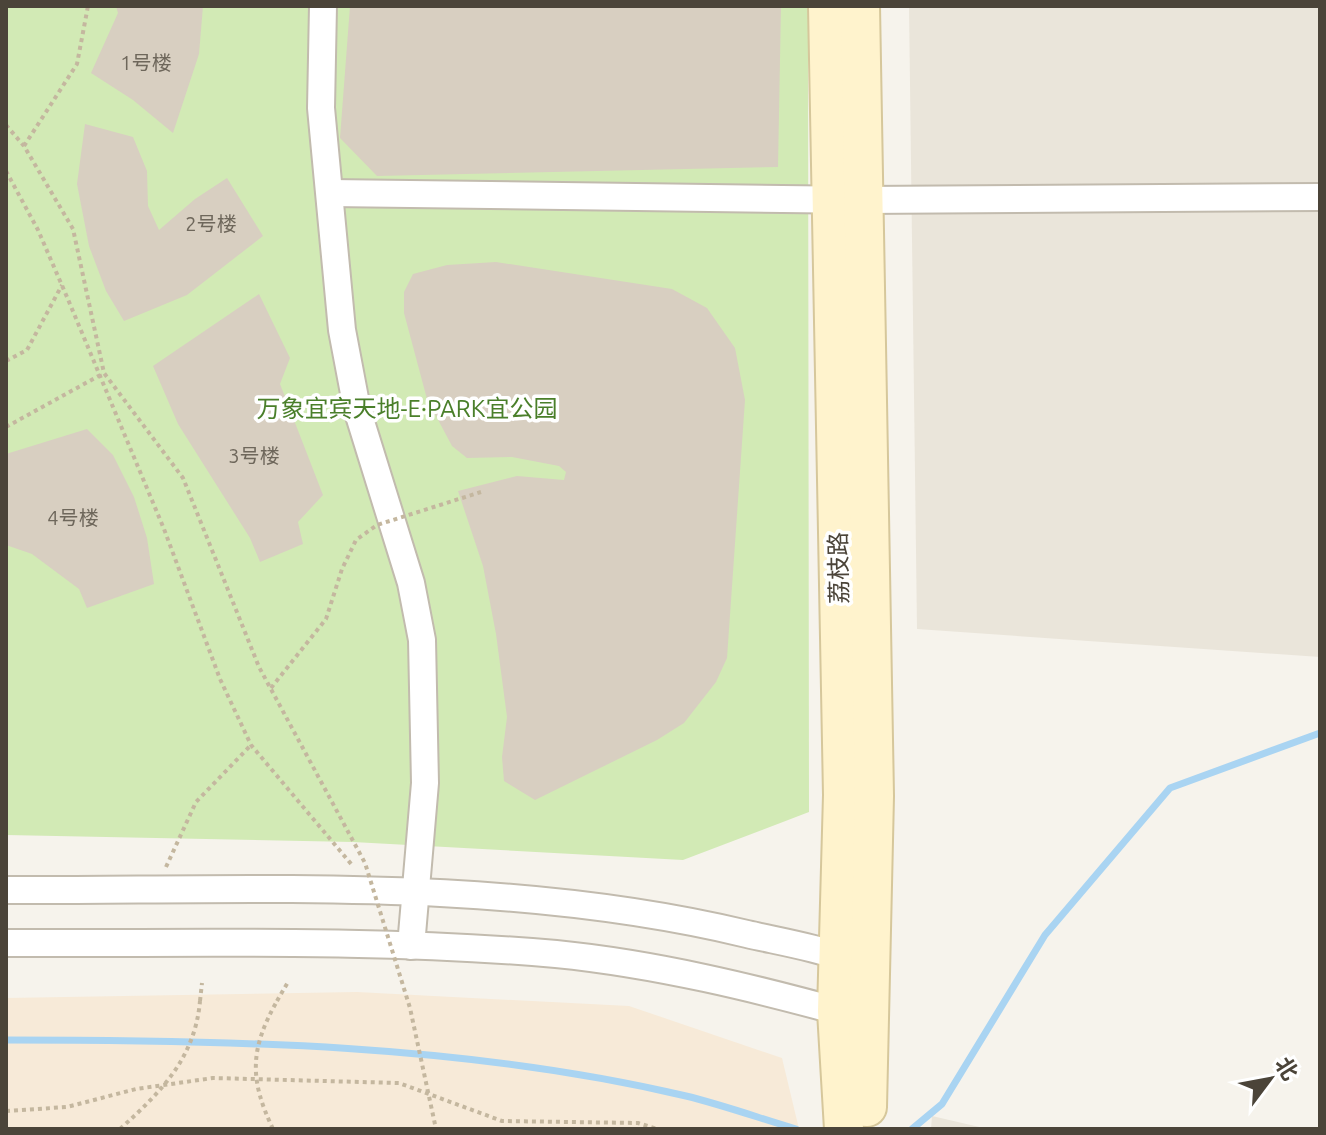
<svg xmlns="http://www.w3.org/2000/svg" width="1326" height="1135" font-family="Ubuntu,'Noto Sans SC',sans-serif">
<rect width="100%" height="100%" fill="#f6f3ec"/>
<!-- residential -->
<g fill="#eae5da">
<polygon points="909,6 1320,6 1320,657 917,629"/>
<polygon points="932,1116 988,1129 931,1129"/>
</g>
<!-- commercial -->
<polygon fill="#f7ead8" points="357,992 629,1006 782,1058 799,1129 6,1129 6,998"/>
<!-- green -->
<polygon fill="#d2eab5" points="6,6 808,6 809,812 683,860 353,842 6,835"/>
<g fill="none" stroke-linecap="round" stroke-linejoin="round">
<!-- stream -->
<g stroke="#a9d4f2" stroke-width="7">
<path d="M 6,1040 C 232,1040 465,1044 686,1096 C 723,1105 759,1118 796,1129"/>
<polyline points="912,1129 942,1104 1045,935 1170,788 1320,733"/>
</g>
</g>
<!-- building -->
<g fill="#d8cfc1">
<polygon points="116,6 203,6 199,54 173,133 133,100 91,73 118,13"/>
<polygon points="350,6 781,6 778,167 377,176 340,138"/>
<polygon points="85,124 133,137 147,171 148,206 159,230 195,199 227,178 263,236 187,295 124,321 106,291 89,246 77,184"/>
<polygon points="496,262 672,289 707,308 735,348 745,400 727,658 716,682 684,723 657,740 535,800 504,781 502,757 507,717 496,634 483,566 458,491 517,476 564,480 566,472 559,466 512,457 467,458 452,446 427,399 404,313 404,292 413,274 447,265"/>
<polygon points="259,294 290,358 280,384 323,495 298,522 303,544 260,562 250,538 178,424 153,366"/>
<polygon points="87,429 113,455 134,497 147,538 154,584 87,608 79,589 32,554 6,545 6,454"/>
</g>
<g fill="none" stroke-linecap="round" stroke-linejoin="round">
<!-- street casing -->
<g stroke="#c2bbae" stroke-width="30">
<g id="street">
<polyline points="323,6 321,108 342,330 357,409 411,583 422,640 425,783 411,946"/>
<polyline points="330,193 863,200 1320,197"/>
<path d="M 6,890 C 251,891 506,876 747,934 C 782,942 819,948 852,961"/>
<path d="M 6,943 C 189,944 374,938 556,954 C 656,964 755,988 852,1015"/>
</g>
</g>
<!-- secondary casing -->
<g stroke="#d6c79b" stroke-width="42">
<g id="secondary">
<polyline points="828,6 843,795 837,1011 844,1129"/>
<polyline points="860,6 874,796 867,1107"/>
</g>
</g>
<!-- path -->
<g stroke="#c4b79f" stroke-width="4" stroke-dasharray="4 4" stroke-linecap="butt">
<polyline points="24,146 77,64 88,6"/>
<polyline points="6,171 38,230 67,297 164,529 220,679 251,745 352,865"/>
<polyline points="6,361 27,350 62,285"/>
<polyline points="166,867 196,802 251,745"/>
<polyline points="200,1001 202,983"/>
<polyline points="277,1001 288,982"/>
<polyline points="6,1111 67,1107 136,1089 213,1078 399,1083 502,1121 638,1123 657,1129"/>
</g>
<!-- street -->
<use href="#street" stroke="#fff" stroke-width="26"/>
<!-- secondary -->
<use href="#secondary" stroke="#fff3cd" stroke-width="38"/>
<!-- path-bridge -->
<g stroke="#c4b79f" stroke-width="4" stroke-dasharray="4 4" stroke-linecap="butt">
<polyline points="6,125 24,146 73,229 104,373 183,478 259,667 365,863 410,1008 436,1129"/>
<polyline points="6,427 104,373"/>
<polyline points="271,688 326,619 342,569 356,540 377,525 481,492"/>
<path d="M 120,1129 C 161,1092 195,1058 200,1001"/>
<path d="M 273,1129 C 249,1079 250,1049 277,1001"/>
</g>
</g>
<g text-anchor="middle" stroke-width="7" stroke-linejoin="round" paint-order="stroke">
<!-- number labels -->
<g font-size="20" fill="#6e675b">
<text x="146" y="70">1号楼</text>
<text x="211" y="231">2号楼</text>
<text x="254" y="463">3号楼</text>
<text x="73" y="525">4号楼</text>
</g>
<!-- park labels -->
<g font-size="24" fill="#4a7f2a" stroke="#fff">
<text x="407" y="417">万象宜宾天地-E·PARK宜公园</text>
</g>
<!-- street labels -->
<g font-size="24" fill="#4b4439" stroke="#fff">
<text transform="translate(839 568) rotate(-91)" y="8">荔枝路</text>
</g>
</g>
<!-- border -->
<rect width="1326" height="1135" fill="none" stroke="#4b4439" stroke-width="16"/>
<!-- north arrow -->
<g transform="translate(1270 1079) rotate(58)" stroke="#ffffff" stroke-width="6" paint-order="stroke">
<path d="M0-6L14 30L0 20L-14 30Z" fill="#4b4439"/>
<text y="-12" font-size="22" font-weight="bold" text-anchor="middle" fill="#4b4439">北</text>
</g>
</svg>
